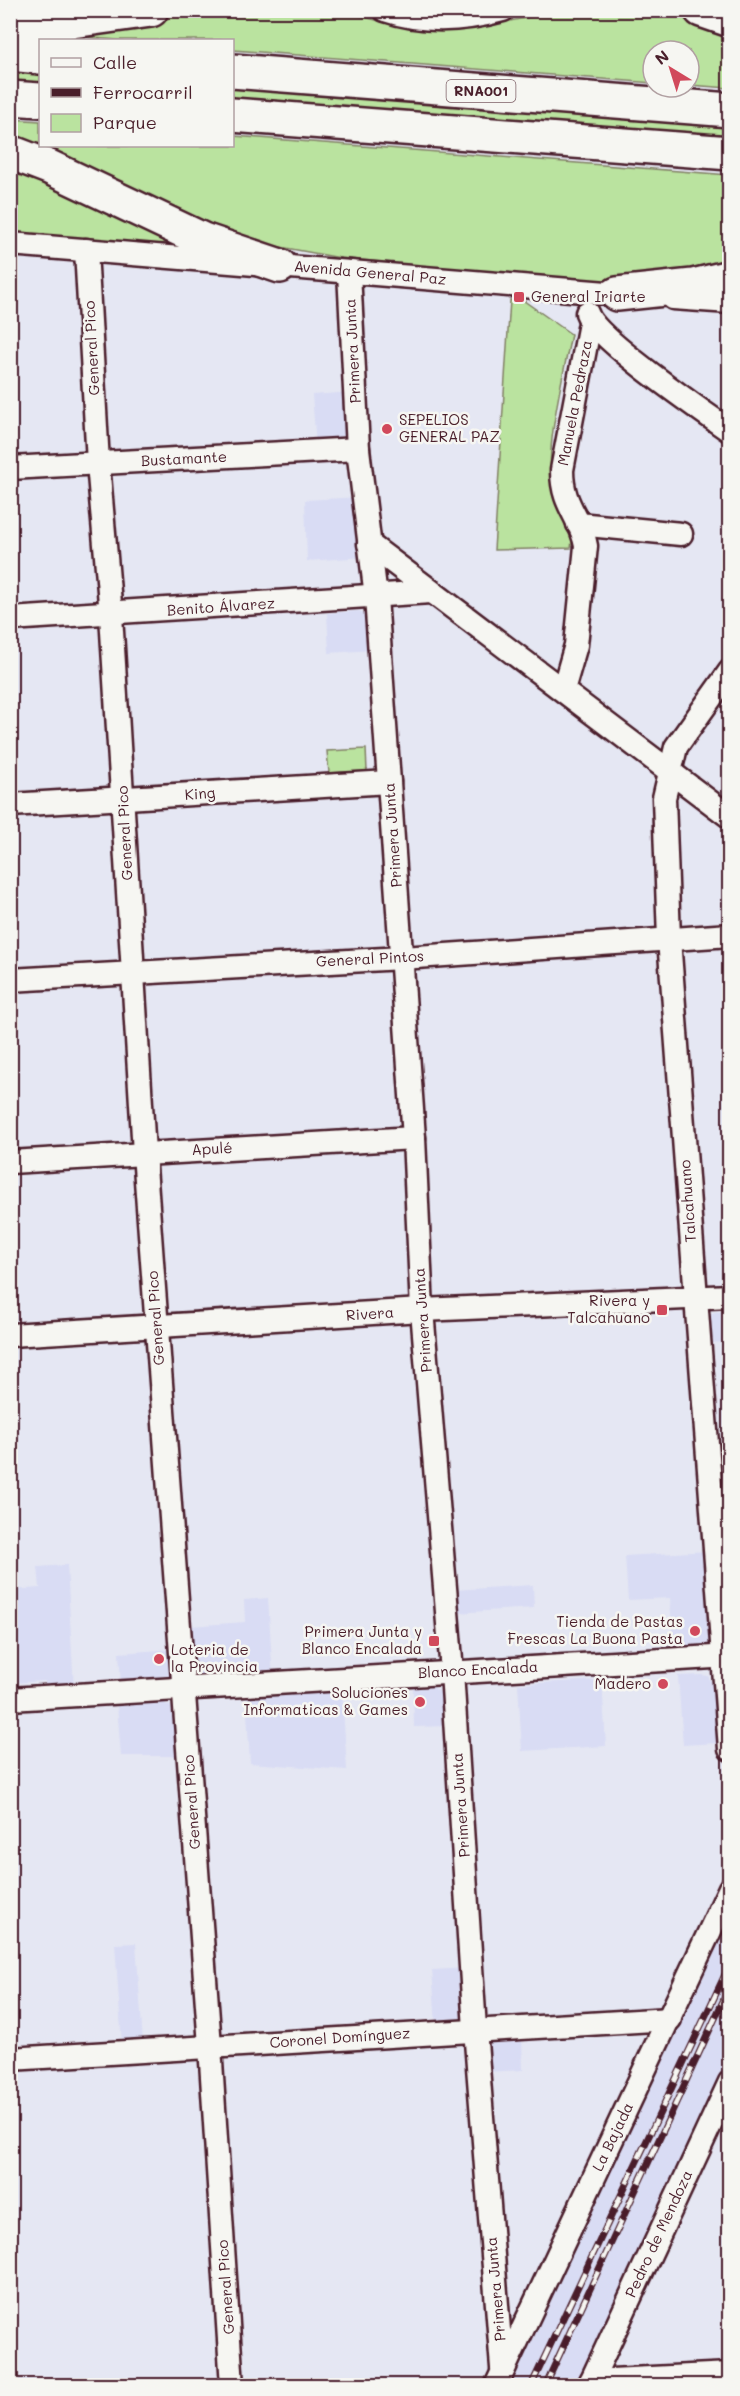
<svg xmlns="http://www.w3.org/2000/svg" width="740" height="2396" font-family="Mali,sans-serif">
<rect width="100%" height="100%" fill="#e5e7f3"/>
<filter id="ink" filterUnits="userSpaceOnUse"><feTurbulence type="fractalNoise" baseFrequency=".0167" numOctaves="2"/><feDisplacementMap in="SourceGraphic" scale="12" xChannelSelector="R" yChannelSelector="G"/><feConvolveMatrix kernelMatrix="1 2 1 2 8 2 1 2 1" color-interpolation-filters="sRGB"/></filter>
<g filter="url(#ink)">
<!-- built -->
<g fill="#d9dcf4">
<polygon points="352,392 347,440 316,445 312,395"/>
<polygon points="360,497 365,557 307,561 305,500"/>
<polygon points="359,611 366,614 372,650 329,653 327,613"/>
<polygon points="729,1311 729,1342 706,1343 706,1319 714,1312"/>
<polygon points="708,1551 711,1650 674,1657 670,1598 628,1600 625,1556"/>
<polygon points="67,1565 74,1689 46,1691 45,1681 11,1683 11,1590 40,1588 38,1567"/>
<polygon points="533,1585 534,1608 456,1613 454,1590"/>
<polygon points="268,1598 273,1679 201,1684 193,1677 190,1626 245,1622 244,1600"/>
<polygon points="174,1649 174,1676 164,1682 121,1685 119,1653"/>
<polygon points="702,1675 708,1676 715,1689 718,1743 683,1745 678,1676"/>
<polygon points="602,1680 606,1746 522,1751 518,1684"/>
<polygon points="413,1687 433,1687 443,1694 449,1726 414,1727"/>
<polygon points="342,1691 347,1770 250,1763 246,1696"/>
<polygon points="164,1703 175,1709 181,1756 121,1756 117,1705"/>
<polygon points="729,1908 729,2061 578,2385 508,2386"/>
<polygon points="136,1943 143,2043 122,2045 115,1944"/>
<polygon points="466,1968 464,2021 436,2024 432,1970"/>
<polygon points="522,2038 523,2070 487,2072 486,2047 491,2040"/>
</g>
<!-- green -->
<g fill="#bae39f" stroke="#828165" stroke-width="1.5">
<polygon points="196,10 342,11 391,24 436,30 480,27 560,11 651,11 729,28 729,88 689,85 689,51 653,51 653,83 233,50 232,40 118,40 40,34 121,25"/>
<polygon points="10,70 40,72 40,84 11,82"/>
<polygon points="232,87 729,125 729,138 233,98"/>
<polygon points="10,119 40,121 40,146 232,146 233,136 729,175 729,265 618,285 341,258 264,244 189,223 11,144"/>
<polygon points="11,163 188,250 11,236"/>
<path d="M 510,300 L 524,301 L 571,334 C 563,380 543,450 553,496 C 557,510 565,521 573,532 L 571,548 L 494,550 Z"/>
<polygon points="366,749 367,771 329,773 327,751"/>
</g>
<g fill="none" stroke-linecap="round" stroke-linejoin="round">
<!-- minor casing -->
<g stroke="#4a1f2b" stroke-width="27">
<g id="minor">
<path d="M 385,10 C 423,23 464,21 503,10"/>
<polyline points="10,244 631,295"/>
<polyline points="86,250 98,463 111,615 144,1153 210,2046 232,2386"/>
<polyline points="349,272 358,449 376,597 414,1138 422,1310 452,1672 475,2029 502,2368"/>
<polyline points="673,298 730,302"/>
<path d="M 587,313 C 595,338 702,411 730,431"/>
<polyline points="10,468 358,449"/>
<polyline points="578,524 681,534"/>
<polyline points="369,544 730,817"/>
<polyline points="10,619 431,592"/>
<polyline points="730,671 676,747 664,798 669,939 730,1749"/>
<path d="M 563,690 L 576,645 L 586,546 C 581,516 562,507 562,470 L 590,323"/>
<polyline points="10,805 389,782"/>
<polyline points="10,980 402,958 730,935"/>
<polyline points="10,1162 414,1138"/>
<polyline points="10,1335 422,1310 730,1296"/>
<polyline points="10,1699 730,1656"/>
<polyline points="10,2059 670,2019"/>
<polyline points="591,2381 730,2374"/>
<polyline points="496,2386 730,1888"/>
<polyline points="589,2386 730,2082"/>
</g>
</g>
<!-- highway casing -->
<g stroke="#4a1f2b" stroke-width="38">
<g id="highway">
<polyline points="701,10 730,20"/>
<polyline points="10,27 37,26 151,10"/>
<polyline points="10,54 40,57"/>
<polyline points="232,71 730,110"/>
<polyline points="10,98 40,100"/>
<polyline points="232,115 730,153"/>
<polyline points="10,152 49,167 203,240 280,266"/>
<polyline points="617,294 693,286 730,277"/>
</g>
</g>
<!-- minor -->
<use href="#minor" stroke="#f6f6f2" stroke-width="22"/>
<!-- highway -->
<use href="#highway" stroke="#f6f6f2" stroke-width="33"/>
<!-- rail casing -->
<g stroke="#4a1f2b" stroke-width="7">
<g id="rail">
<polyline points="531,2386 730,1964"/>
<polyline points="545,2386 730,1986"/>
</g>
</g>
<!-- rail -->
<use href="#rail" stroke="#f6f6f2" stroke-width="4.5" stroke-dasharray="14" stroke-linecap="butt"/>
</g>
</g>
<!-- markers -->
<g fill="#d1495b" stroke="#f6f6f2" stroke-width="2">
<rect x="513" y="291" width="12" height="12" rx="3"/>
<circle cx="387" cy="429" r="6"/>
<rect x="656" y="1304" width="12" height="12" rx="3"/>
<circle cx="695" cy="1631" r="6"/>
<rect x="428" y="1635" width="12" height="12" rx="3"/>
<circle cx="159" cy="1659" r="6"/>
<circle cx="663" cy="1684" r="6"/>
<circle cx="420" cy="1702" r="6"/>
</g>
<g text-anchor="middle" stroke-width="5" stroke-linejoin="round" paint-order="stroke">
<!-- shield labels -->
<rect fill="#f6f6f2" stroke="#7e6067" stroke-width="1.5" x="446.5" y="80" width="69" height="22" rx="4.5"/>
<g font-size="14" font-weight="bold" fill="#4a1f2b">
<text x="481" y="96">RNA001</text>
</g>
<!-- street labels -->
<g font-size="15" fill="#4a1f2b" stroke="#f6f6f2">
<text transform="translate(370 273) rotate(5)" y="5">Avenida General Paz</text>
<text transform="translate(92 348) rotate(-93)" y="5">General Pico</text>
<text transform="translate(353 351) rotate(-93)" y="5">Primera Junta</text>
<text transform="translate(575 403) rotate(-79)" y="5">Manuela Pedraza</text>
<text transform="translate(184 459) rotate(-3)" y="5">Bustamante</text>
<text transform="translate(221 607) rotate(-4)" y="5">Benito Álvarez</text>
<text transform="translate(200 794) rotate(-4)" y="5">King</text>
<text transform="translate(125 833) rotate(-93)" y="5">General Pico</text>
<text transform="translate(393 835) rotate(-94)" y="5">Primera Junta</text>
<text transform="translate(370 959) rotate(-3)" y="5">General Pintos</text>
<text transform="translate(212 1149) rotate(-3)" y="5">Apulé</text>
<text transform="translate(688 1201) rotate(-94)" y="5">Talcahuano</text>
<text transform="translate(370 1314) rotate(-4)" y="5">Rivera</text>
<text transform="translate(156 1318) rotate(-94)" y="5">General Pico</text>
<text transform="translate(423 1320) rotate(-94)" y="5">Primera Junta</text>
<text transform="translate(478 1670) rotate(-3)" y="5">Blanco Encalada</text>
<text transform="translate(192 1802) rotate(-94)" y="5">General Pico</text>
<text transform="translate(461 1805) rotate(-94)" y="5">Primera Junta</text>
<text transform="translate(340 2038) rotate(-4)" y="5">Coronel Domínguez</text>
<text transform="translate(613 2137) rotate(-64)" y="5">La Bajada</text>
<text transform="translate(659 2234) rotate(-65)" y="5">Pedro de Mendoza</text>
<text transform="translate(226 2287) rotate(-94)" y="5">General Pico</text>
<text transform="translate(496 2289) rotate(-95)" y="5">Primera Junta</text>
</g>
<!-- poi labels -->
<g font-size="15" fill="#4a1f2b" stroke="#f6f6f2" text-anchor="end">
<text x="531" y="302" text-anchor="start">General Iriarte</text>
<text x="399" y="425" text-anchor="start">SEPELIOS<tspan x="399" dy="17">GENERAL PAZ</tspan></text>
<text x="650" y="1306">Rivera y<tspan x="650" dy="17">Talcahuano</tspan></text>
<text x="683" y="1627">Tienda de Pastas<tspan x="683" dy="17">Frescas La Buona Pasta</tspan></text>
<text x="422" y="1637">Primera Junta y<tspan x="422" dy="17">Blanco Encalada</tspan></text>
<text x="171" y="1655" text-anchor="start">Loteria de<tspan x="171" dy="17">la Provincia</tspan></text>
<text x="651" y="1689">Madero</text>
<text x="408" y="1698">Soluciones<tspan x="408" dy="17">Informaticas &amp; Games</tspan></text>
</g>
</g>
<!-- margin -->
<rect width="740" height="2396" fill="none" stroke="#f6f6f2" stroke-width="36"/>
<rect x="18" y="18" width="704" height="2360" fill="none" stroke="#4a1f2b" stroke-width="2" filter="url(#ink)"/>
<!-- legend -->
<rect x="39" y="39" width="195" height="108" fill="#f6f6f2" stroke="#b1a0a2" stroke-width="1.5"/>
<rect x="51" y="58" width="30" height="9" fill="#f6f6f2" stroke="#b1a0a2" stroke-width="1.5"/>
<text x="93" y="69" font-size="18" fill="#4a1f2b">Calle</text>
<rect x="51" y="88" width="30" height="9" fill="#4a1f2b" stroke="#b1a0a2" stroke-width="1.5"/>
<text x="93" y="99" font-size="18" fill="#4a1f2b">Ferrocarril</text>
<rect x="51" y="114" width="30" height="18" fill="#bae39f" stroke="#b1a0a2" stroke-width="1.5"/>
<text x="93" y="129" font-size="18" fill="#4a1f2b">Parque</text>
<!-- north arrow -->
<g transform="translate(671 69) rotate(322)"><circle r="28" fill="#f6f6f2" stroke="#b1a0a2" stroke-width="1.5"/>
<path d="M0-4.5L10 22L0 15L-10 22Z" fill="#d1495b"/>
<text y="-9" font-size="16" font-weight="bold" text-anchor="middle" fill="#4a1f2b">N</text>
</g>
</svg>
